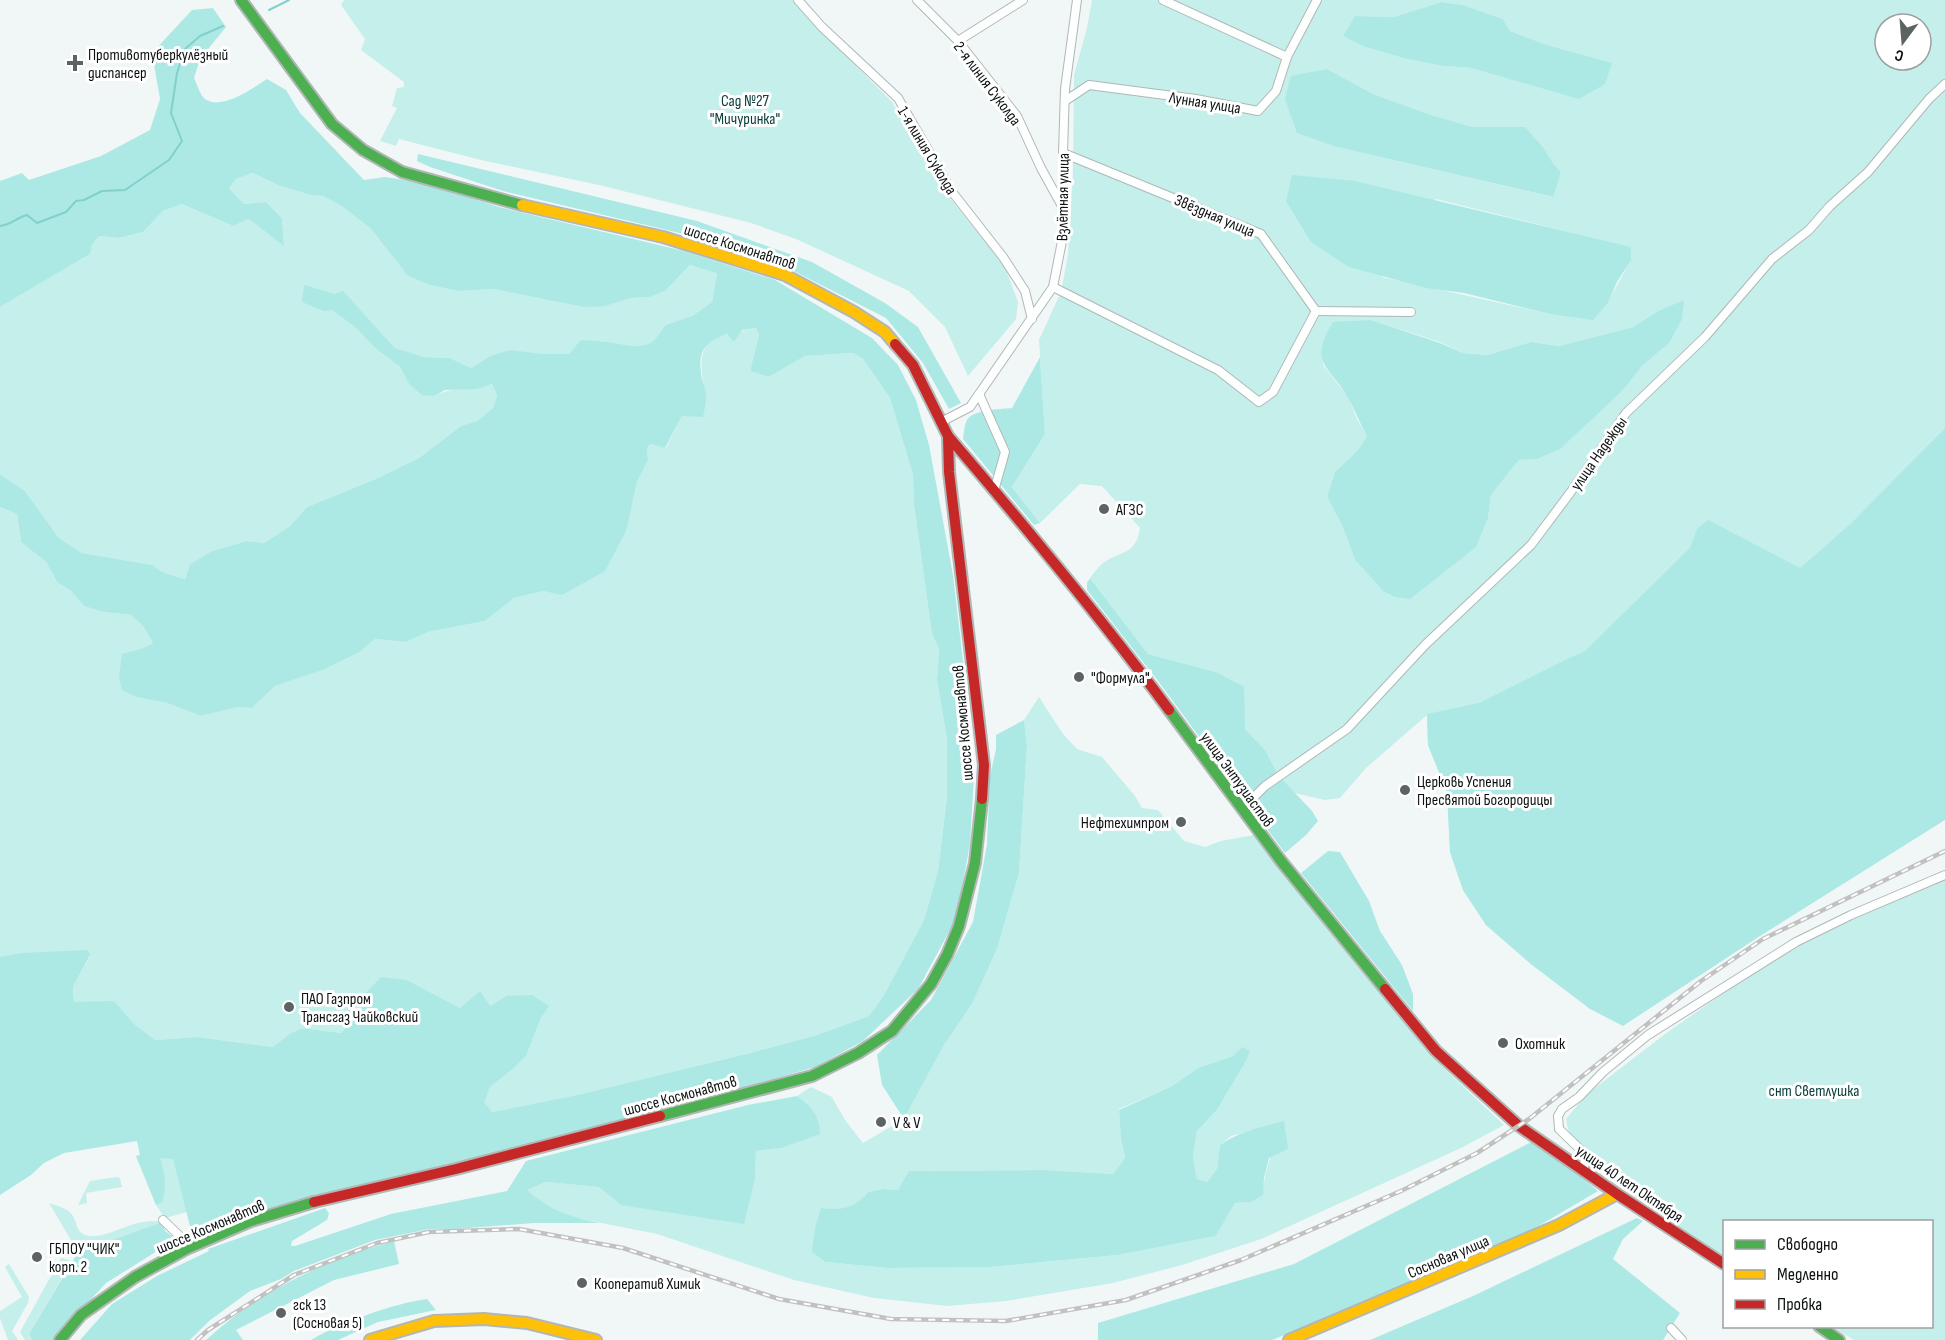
<svg xmlns="http://www.w3.org/2000/svg" width="1945" height="1340" font-family="'Sofia Sans Condensed',sans-serif">
<rect width="100%" height="100%" fill="#f1f7f7"/>
<!-- green -->
<g fill="#c4efeb" fill-rule="evenodd">
<polygon points="344,0 793,0 821,31 892,102 949,197 1005,267 1018,302 1016,319 968,376 945,327 909,291 796,239 751,223 599,185 481,160 399,139 396,146 380,141 397,108 392,106 397,88 404,87 404,82 361,50 365,39 341,5"/>
<path d="M 1092,0 L 1945,0 L 1945,428 L 1850,524 L 1800,568 L 1532,965 L 1486,925 L 1463,890 L 1450,852 L 1447,792 L 1428,745 L 1427,715 L 1366,768 L 1340,798 L 1325,800 L 1294,793 L 1278,775 L 1266,751 L 1245,729 L 1216,672 L 1148,654 L 1090,578 C 1094,573 1099,566 1103,563 C 1122,550 1136,555 1140,528 L 1102,486 L 1080,484 L 1040,523 L 1012,487 L 1045,434 L 1039,340 L 1061,292 L 1068,255 L 1073,173 L 1074,75 L 1087,28 ZM 1441,2 L 1463,5 L 1503,19 L 1510,31 L 1550,46 L 1472,68 L 1444,66 L 1355,16 L 1394,17 ZM 1885,24 L 1921,24 L 1921,60 L 1885,60 ZM 1327,69 L 1373,94 L 1431,115 L 1473,127 L 1525,128 L 1543,147 L 1553,163 L 1561,172 L 1552,197 L 1337,147 ZM 1436,199 L 1631,248 C 1631,266 1616,285 1608,303 L 1550,314 L 1382,277 ZM 1658,311 L 1669,343 L 1642,366 L 1624,389 L 1537,459 L 1519,460 L 1491,495 L 1488,518 L 1383,591 L 1355,560 L 1342,525 L 1327,497 L 1335,472 L 1358,450 L 1367,436 L 1357,419 L 1348,397 L 1323,365 L 1322,348 L 1327,333 L 1371,320 L 1440,342 L 1463,353 L 1487,355 L 1531,342 L 1559,346 L 1633,327 Z"/>
<path d="M 253,173 L 280,186 L 311,195 L 323,196 L 343,207 L 371,229 L 408,276 L 429,285 L 458,291 L 495,289 L 606,306 L 631,298 L 650,297 L 665,291 L 690,265 L 717,272 L 712,302 L 692,316 L 665,325 L 659,336 L 645,347 L 630,347 L 613,343 L 569,354 L 490,356 L 471,368 L 450,358 L 425,357 L 395,348 L 343,292 L 332,310 L 356,328 L 375,348 L 400,367 L 409,384 L 434,396 C 452,386 472,391 492,384 L 497,395 L 493,408 L 477,421 L 461,426 L 419,458 L 378,478 L 307,507 L 290,526 L 264,543 L 247,541 L 212,551 L 190,564 L 185,579 L 162,572 L 153,565 L 82,553 L 59,538 L 25,491 L 0,474 L 0,307 L 90,254 L 92,245 L 99,236 L 119,238 L 143,232 L 163,211 L 182,204 L 233,226 L 249,219 L 284,245 L 282,218 L 266,202 L 244,204 L 229,188 L 236,179 Z"/>
<path d="M 756,328 L 759,335 L 750,371 L 769,377 L 805,356 L 853,353 L 863,359 L 890,398 L 913,475 L 914,505 L 932,634 L 939,649 L 937,680 L 947,739 L 947,797 L 938,871 L 924,920 L 884,995 L 869,1016 L 817,1035 L 746,1054 L 577,1095 L 492,1112 L 483,1102 L 490,1087 L 513,1069 L 526,1056 L 541,1018 L 548,1006 L 506,996 L 490,1006 L 460,1008 L 407,980 L 362,1008 L 341,1033 L 302,1028 L 291,1033 L 274,1047 L 197,1037 L 155,1040 L 133,1023 L 74,1002 L 73,987 L 90,956 L 0,957 L 0,507 L 17,514 L 21,542 L 46,562 L 57,582 L 71,591 L 84,606 L 103,612 L 131,615 L 143,626 L 153,643 L 143,648 L 122,654 L 136,697 L 167,703 L 201,716 L 238,707 L 252,708 L 275,686 L 323,670 L 360,652 L 375,639 L 406,642 L 428,632 L 485,621 L 514,598 L 543,591 L 562,594 L 627,529 L 637,482 L 648,460 L 647,448 L 651,444 L 666,448 L 682,416 L 706,396 C 694,342 705,337 756,328 Z"/>
<path d="M 1039,697 L 1063,734 L 1077,749 L 1102,757 L 1135,796 L 1142,808 L 1158,810 L 1184,841 L 1205,847 L 1221,841 L 1254,835 L 1430,1055 L 1504,1125 L 1461,1148 L 1261,1239 L 1182,1265 L 1113,1283 L 1006,1301 L 947,1306 L 874,1298 L 794,1280 L 657,1234 L 566,1216 L 538,1200 L 527,1190 L 546,1182 L 600,1187 L 621,1205 L 755,1178 L 756,1151 L 781,1148 L 806,1103 L 797,1096 L 811,1087 L 832,1097 L 845,1120 L 863,1143 L 904,1119 L 944,1045 L 972,1004 L 997,949 L 1019,873 L 1027,745 L 1024,720 ZM 1233,1056 L 1216,1111 L 1197,1131 L 1193,1157 L 1197,1179 L 1207,1182 L 1217,1169 L 1220,1145 L 1231,1136 L 1284,1122 C 1274,1146 1265,1168 1262,1195 L 1251,1202 L 1235,1203 L 1216,1236 L 1118,1255 L 990,1267 L 887,1268 L 826,1262 L 821,1209 C 841,1210 855,1209 868,1192 L 883,1189 L 898,1190 L 910,1171 L 1044,1170 L 1113,1174 L 1125,1158 L 1121,1139 L 1119,1109 L 1172,1086 L 1198,1068 Z"/>
<polygon points="1945,878 1945,1340 1854,1340 1833,1327 1932,1326 1932,1222 1724,1222 1724,1257 1642,1203 1591,1155 1570,1138 1566,1119 1587,1094 1669,1031 1802,939 1935,885"/>
<polygon points="138,1140 173,1158 187,1212 165,1218 156,1205 136,1156 140,1155"/>
<polygon points="116,1177 120,1178 122,1187 86,1193 87,1203 78,1205 90,1181"/>
<path d="M 49,1203 C 58,1206 68,1208 73,1216 C 78,1225 76,1234 90,1236 C 111,1238 136,1216 162,1222 L 78,1252 Z"/>
<polygon points="61,1258 72,1261 29,1334 32,1340 25,1340 20,1332"/>
<polygon points="9,1264 29,1297 28,1303 12,1331 18,1340 8,1340 0,1318 0,1311 22,1297 5,1267"/>
</g>
<!-- forest -->
<g fill="#ace9e5">
<polygon points="1441,2 1463,5 1503,19 1510,31 1550,46 1612,63 1605,84 1579,99 1472,68 1444,66 1404,58 1363,46 1343,36 1355,16 1394,17"/>
<path d="M 213,8 L 226,27 L 200,59 L 194,78 C 197,84 200,95 205,99 C 221,111 253,88 267,79 L 286,90 L 300,113 L 364,180 L 385,177 L 424,183 L 499,207 L 684,251 L 775,280 L 872,338 L 898,365 L 916,400 L 929,445 L 953,575 L 967,695 L 974,777 L 970,843 L 957,917 L 918,989 L 863,1041 L 815,1067 L 743,1088 L 222,1226 L 193,1238 L 173,1159 L 160,1158 C 165,1174 167,1186 162,1202 L 156,1205 L 136,1156 L 140,1155 L 137,1141 L 64,1153 L 44,1163 L 31,1175 L 0,1195 L 0,957 L 22,953 L 88,950 L 90,955 L 73,987 L 74,1002 L 114,1001 L 133,1023 L 155,1040 L 197,1037 L 273,1047 L 291,1033 L 302,1028 L 341,1033 L 362,1008 L 362,997 L 381,977 L 407,980 L 460,1008 L 480,991 L 490,1006 L 506,996 L 532,995 L 549,1006 L 541,1018 L 526,1056 L 513,1069 L 490,1087 L 484,1102 L 492,1112 L 577,1095 L 746,1054 L 817,1035 L 869,1016 L 884,995 L 924,920 L 938,871 L 947,797 L 947,739 L 937,680 L 939,649 L 932,634 L 914,505 L 913,475 L 890,398 L 863,359 L 853,353 L 805,356 L 769,377 L 750,371 L 759,335 L 756,328 L 742,330 L 734,342 L 727,334 C 703,343 697,353 702,379 C 704,385 706,391 706,398 C 706,404 704,411 703,417 L 682,416 L 665,448 L 651,444 L 647,448 L 648,460 L 637,482 L 627,529 L 605,571 L 562,595 L 543,591 L 514,598 L 485,621 L 428,632 L 406,642 L 375,639 L 360,652 L 323,670 L 275,686 L 252,708 L 238,707 L 201,716 L 167,703 L 136,697 L 122,690 L 119,678 L 122,654 L 143,648 L 153,643 L 143,626 L 131,615 L 103,612 L 84,606 L 71,591 L 57,582 L 46,562 L 21,542 L 17,514 L 0,507 L 0,474 L 25,491 L 59,538 L 82,553 L 153,565 L 162,572 L 185,579 L 190,564 L 212,551 L 247,541 L 264,543 L 290,526 L 307,507 L 378,478 L 419,458 L 461,426 L 477,421 L 493,408 L 497,395 L 492,384 L 477,389 L 445,390 L 434,396 L 422,395 L 409,384 L 400,367 L 375,348 L 356,328 L 332,310 L 324,311 L 302,302 L 304,285 L 335,294 L 343,291 L 395,348 L 425,357 L 450,358 L 471,368 L 490,356 L 510,350 L 542,354 L 569,354 L 581,340 C 592,341 603,341 614,343 C 639,348 651,351 665,325 L 692,316 L 712,302 L 717,273 L 690,265 L 665,291 L 650,297 L 631,298 L 606,306 L 584,307 L 495,289 L 458,291 L 429,285 L 408,276 L 371,229 L 343,207 L 323,196 L 311,195 L 280,186 L 253,173 L 236,179 L 229,188 L 244,204 L 266,202 L 282,218 L 284,246 L 249,219 L 233,226 L 182,204 L 163,211 L 143,232 L 119,238 L 99,236 L 92,245 L 90,254 L 0,307 L 0,181 L 22,173 L 29,180 L 101,156 L 150,130 L 160,99 L 152,53 L 192,10 Z"/>
<polygon points="1327,69 1373,94 1431,115 1473,127 1525,127 1543,147 1553,163 1561,172 1553,197 1337,147 1297,133 1285,99 1291,76"/>
<polygon points="418,154 697,221 812,262 885,303 918,327 961,403 949,409 923,363 886,318 782,265 688,235 503,191 430,167 417,161"/>
<polygon points="1292,175 1355,181 1631,247 1631,260 1617,282 1608,303 1593,320 1550,314 1464,293 1426,288 1349,267 1311,242 1286,201"/>
<path d="M 1684,300 L 1682,319 L 1669,343 L 1642,366 L 1624,389 L 1560,449 L 1537,459 L 1519,460 L 1491,495 L 1488,518 L 1476,547 L 1410,599 L 1395,597 L 1383,591 L 1355,560 L 1342,525 L 1327,497 L 1335,472 L 1358,450 L 1367,436 C 1360,424 1355,410 1348,398 C 1330,365 1307,365 1333,322 L 1371,320 L 1440,343 L 1463,353 L 1487,355 L 1531,342 L 1559,346 L 1633,327 L 1658,311 Z"/>
<path d="M 1040,357 L 1045,434 L 1012,487 L 1040,523 L 1034,525 L 963,439 C 964,433 964,426 967,420 C 972,410 1001,409 1012,408 Z"/>
<polygon points="1945,428 1945,820 1760,936 1623,1026 1590,1009 1532,965 1486,925 1463,890 1450,852 1447,792 1428,745 1427,714 1479,703 1569,658 1584,652 1690,548 1697,529 1708,520 1800,568 1850,524"/>
<polygon points="1090,578 1148,654 1216,672 1244,687 1245,729 1266,751 1278,775 1312,811 1318,821 1306,835 1285,853 1158,681 1087,590 1087,583"/>
<polygon points="1024,720 1027,745 1019,873 997,949 972,1004 944,1045 904,1119 882,1085 877,1055 931,1000 973,922 987,844 990,776 996,749 996,735"/>
<polygon points="1328,851 1340,852 1369,901 1380,931 1402,965 1413,994 1413,1011 1301,873"/>
<path d="M 1242,1047 L 1250,1051 L 1247,1059 L 1216,1111 L 1197,1131 L 1193,1157 L 1197,1179 L 1207,1182 L 1217,1169 L 1220,1145 C 1239,1131 1262,1127 1284,1121 L 1288,1149 L 1269,1158 L 1264,1178 L 1263,1195 L 1251,1202 L 1235,1203 L 1216,1236 L 1118,1255 L 990,1267 L 887,1268 L 826,1262 L 812,1252 L 815,1228 L 821,1208 C 840,1211 856,1208 868,1192 L 883,1189 L 898,1190 L 909,1171 L 1044,1170 L 1113,1174 L 1125,1158 L 1121,1139 L 1119,1110 L 1172,1086 L 1198,1068 L 1233,1056 Z"/>
<path d="M 797,1096 C 812,1107 820,1116 820,1134 L 781,1148 L 756,1151 L 755,1178 L 744,1224 L 621,1205 L 599,1187 L 546,1182 L 527,1190 C 551,1211 568,1216 599,1223 L 534,1223 L 456,1229 L 430,1229 L 375,1240 L 294,1271 L 281,1279 L 250,1291 L 209,1321 L 190,1340 L 80,1340 L 112,1304 L 157,1276 L 209,1251 L 208,1249 L 325,1208 L 329,1213 L 327,1220 L 292,1241 L 291,1246 L 295,1246 L 391,1214 L 507,1191 L 526,1161 L 748,1105 Z"/>
<polygon points="1535,1140 1598,1191 1518,1238 1272,1340 1098,1340 1098,1323 1294,1264"/>
<polygon points="1637,1218 1643,1221 1623,1239 1613,1259 1680,1313 1663,1340 1370,1340 1473,1296"/>
<polygon points="162,1222 165,1231 172,1236 170,1243 106,1283 54,1340 32,1340 29,1334 78,1252"/>
<path d="M 394,1241 L 399,1264 L 334,1280 L 236,1330 L 243,1340 L 206,1340 C 257,1292 327,1259 394,1241 Z"/>
<path d="M 427,1299 L 436,1310 L 378,1322 L 338,1340 L 311,1340 C 339,1323 395,1303 427,1299 Z"/>
</g>
<g fill="none" stroke-linecap="round" stroke-linejoin="round">
<!-- stream -->
<g stroke="#82d0cb" stroke-width="2">
<polyline points="269,10 289,0"/>
<path d="M 0,226 C 11,225 16,218 27,215 L 37,223 L 66,212 L 76,201 L 84,200 L 102,191 L 125,190 L 169,160 L 182,141 L 171,113 L 177,73 L 185,49 L 200,36 L 223,26"/>
</g>
<!-- street casing -->
<g stroke="#b2b7b6" stroke-width="10">
<g id="street">
<polyline points="798,0 822,27 898,98 953,193 1003,257 1025,291 1032,319"/>
<polyline points="917,0 958,41 1017,116 1041,168 1062,206"/>
<polyline points="1163,0 1287,57"/>
<polyline points="958,41 1023,0"/>
<polyline points="1065,101 1089,85 1196,99 1258,111 1276,91 1287,57 1317,0"/>
<polyline points="1053,287 1218,370 1259,402 1273,392 1316,311 1261,234 1063,153"/>
<polyline points="1316,311 1411,312"/>
<polyline points="979,394 1005,452 994,491"/>
<polyline points="941,422 970,407 1053,287 1064,231 1063,153 1065,89 1077,0"/>
<polyline points="1242,809 1265,786 1347,729 1425,645 1531,545 1570,493 1626,413 1705,337 1772,259 1809,230 1830,206 1868,172 1929,99 1945,84"/>
<polyline points="1584,1170 1585,1154 1559,1129 1558,1116 1562,1109 1579,1097 1603,1072 1648,1035 1796,942 1851,915 1945,875"/>
<polyline points="163,1220 191,1247"/>
<polyline points="1671,1328 1682,1340"/>
</g>
</g>
<!-- fast casing -->
<g stroke="#b2b7b6" stroke-width="14">
<g id="fast">
<polyline points="241,0 332,124 363,150 402,172 522,205"/>
<polyline points="1169,710 1281,861 1385,989"/>
<polyline points="660,1116 812,1076 858,1053 892,1031 931,984 947,955 959,926 975,863 982,799"/>
<polyline points="1819,1326 1839,1340"/>
<polyline points="60,1340 81,1315 135,1277 186,1249 251,1221 314,1202"/>
</g>
</g>
<!-- slow casing -->
<g stroke="#b2b7b6" stroke-width="14">
<g id="slow">
<polyline points="522,205 663,237 785,275 854,312 885,332 895,344"/>
<polyline points="370,1340 434,1321 484,1319 527,1323 596,1340"/>
<polyline points="1289,1340 1559,1225 1617,1194"/>
</g>
</g>
<!-- jam casing -->
<g stroke="#b2b7b6" stroke-width="14">
<g id="jam">
<polyline points="895,344 913,365 948,436 949,472 984,765 982,799"/>
<path d="M 948,436 C 1024,525 1099,615 1169,710"/>
<polyline points="1385,989 1436,1051 1519,1126 1617,1194 1724,1264"/>
<polyline points="314,1202 456,1169 660,1116"/>
</g>
</g>
<!-- street -->
<use href="#street" stroke="#fdfefe" stroke-width="8"/>
<!-- fast -->
<use href="#fast" stroke="#4caf50" stroke-width="10"/>
<!-- slow -->
<use href="#slow" stroke="#ffc107" stroke-width="10"/>
<!-- jam -->
<use href="#jam" stroke="#c62828" stroke-width="10"/>
<!-- rail casing -->
<g stroke="#c1c1c1" stroke-width="4.5">
<polyline id="rail" points="197,1340 208,1330 294,1275 377,1243 429,1232 519,1229 623,1248 779,1299 891,1319 1006,1321 1126,1300 1241,1260 1401,1191 1477,1153 1529,1119 1701,981 1763,939 1945,851"/>
</g>
<!-- rail -->
<use href="#rail" stroke="#fff" stroke-width="2" stroke-dasharray="7" stroke-linecap="butt"/>
</g>
<!-- markers -->
<g fill="#5d6262" stroke="#fff" stroke-width="2">
<path d="M72 54h6v6h6v6h-6v6h-6v-6h-6v-6h6z"/>
<circle cx="1104" cy="509" r="6"/>
<circle cx="1079" cy="677" r="6"/>
<circle cx="1405" cy="790" r="6"/>
<circle cx="1181" cy="822" r="6"/>
<circle cx="289" cy="1007" r="6"/>
<circle cx="1503" cy="1043" r="6"/>
<circle cx="881" cy="1122" r="6"/>
<circle cx="37" cy="1257" r="6"/>
<circle cx="582" cy="1283" r="6"/>
<circle cx="281" cy="1313" r="6"/>
</g>
<g text-anchor="middle" stroke-width="6" stroke-linejoin="round" paint-order="stroke">
<!-- poi labels -->
<g font-size="16" fill="#0d1111" stroke="#fff" text-anchor="start">
<text x="88" y="60">Противотуберкулёзный<tspan x="88" dy="18">диспансер</tspan></text>
<text x="1116" y="515">АГЗС</text>
<text x="1091" y="683">"Формула"</text>
<text x="1417" y="787">Церковь Успения<tspan x="1417" dy="18">Пресвятой Богородицы</tspan></text>
<text x="1169" y="828" text-anchor="end">Нефтехимпром</text>
<text x="301" y="1004">ПАО Газпром<tspan x="301" dy="18">Трансгаз Чайковский</tspan></text>
<text x="1515" y="1049">Охотник</text>
<text x="893" y="1128">V &amp; V</text>
<text x="49" y="1254">ГБПОУ "ЧИК"<tspan x="49" dy="18">корп. 2</tspan></text>
<text x="594" y="1289">Кооператив Химик</text>
<text x="293" y="1310">гск 13<tspan x="293" dy="18">(Сосновая 5)</tspan></text>
</g>
<!-- street labels -->
<g font-size="16" fill="#0d1111" stroke="#fff">
<text transform="translate(988 83) rotate(53)" y="6">2-я линия Суколда</text>
<text transform="translate(1205 102) rotate(9)" y="6">Лунная улица</text>
<text transform="translate(928 150) rotate(59)" y="6">1-я линия Суколда</text>
<text transform="translate(1062 197) rotate(-89)" y="6">Взлётная улица</text>
<text transform="translate(1215 215) rotate(23)" y="6">Звёздная улица</text>
<text transform="translate(740 246) rotate(18)" y="6">шоссе Космонавтов</text>
<text transform="translate(1598 453) rotate(-55)" y="6">улица Надежды</text>
<text transform="translate(962 723) rotate(-95)" y="6">шоссе Космонавтов</text>
<text transform="translate(1238 779) rotate(54)" y="6">улица Энтузиастов</text>
<text transform="translate(680 1095) rotate(-15)" y="6">шоссе Космонавтов</text>
<text transform="translate(1630 1183) rotate(34)" y="6">улица 40 лет Октября</text>
<text transform="translate(210 1226) rotate(-23)" y="6">шоссе Космонавтов</text>
<text transform="translate(1448 1256) rotate(-23)" y="6">Сосновая улица</text>
</g>
<!-- park labels -->
<g font-size="16" fill="#0d403d" stroke="#fff">
<text x="745" y="106">Сад №27<tspan x="745" dy="18">"Мичуринка"</tspan></text>
<text x="1814" y="1096">снт Светлушка</text>
</g>
</g>
<!-- legend -->
<rect x="1723" y="1220" width="210" height="108" fill="#ffffff" stroke="#9ea0a0" stroke-width="1.5"/>
<rect x="1735" y="1240" width="30" height="9" fill="#4caf50" stroke="#9ea0a0" stroke-width="1.5"/>
<text x="1777" y="1250" font-size="18" fill="#0d1111">Свободно</text>
<rect x="1735" y="1270" width="30" height="9" fill="#ffc107" stroke="#9ea0a0" stroke-width="1.5"/>
<text x="1777" y="1280" font-size="18" fill="#0d1111">Медленно</text>
<rect x="1735" y="1300" width="30" height="9" fill="#c62828" stroke="#9ea0a0" stroke-width="1.5"/>
<text x="1777" y="1310" font-size="18" fill="#0d1111">Пробка</text>
<!-- north arrow -->
<g transform="translate(1903 42) rotate(196)"><circle r="28" fill="#ffffff" stroke="#9ea0a0" stroke-width="1.5"/>
<path d="M0-4.5L10 22L0 15L-10 22Z" fill="#5d6262"/>
<text y="-9" font-size="16" font-weight="bold" text-anchor="middle" fill="#0d1111">С</text>
</g>
</svg>
